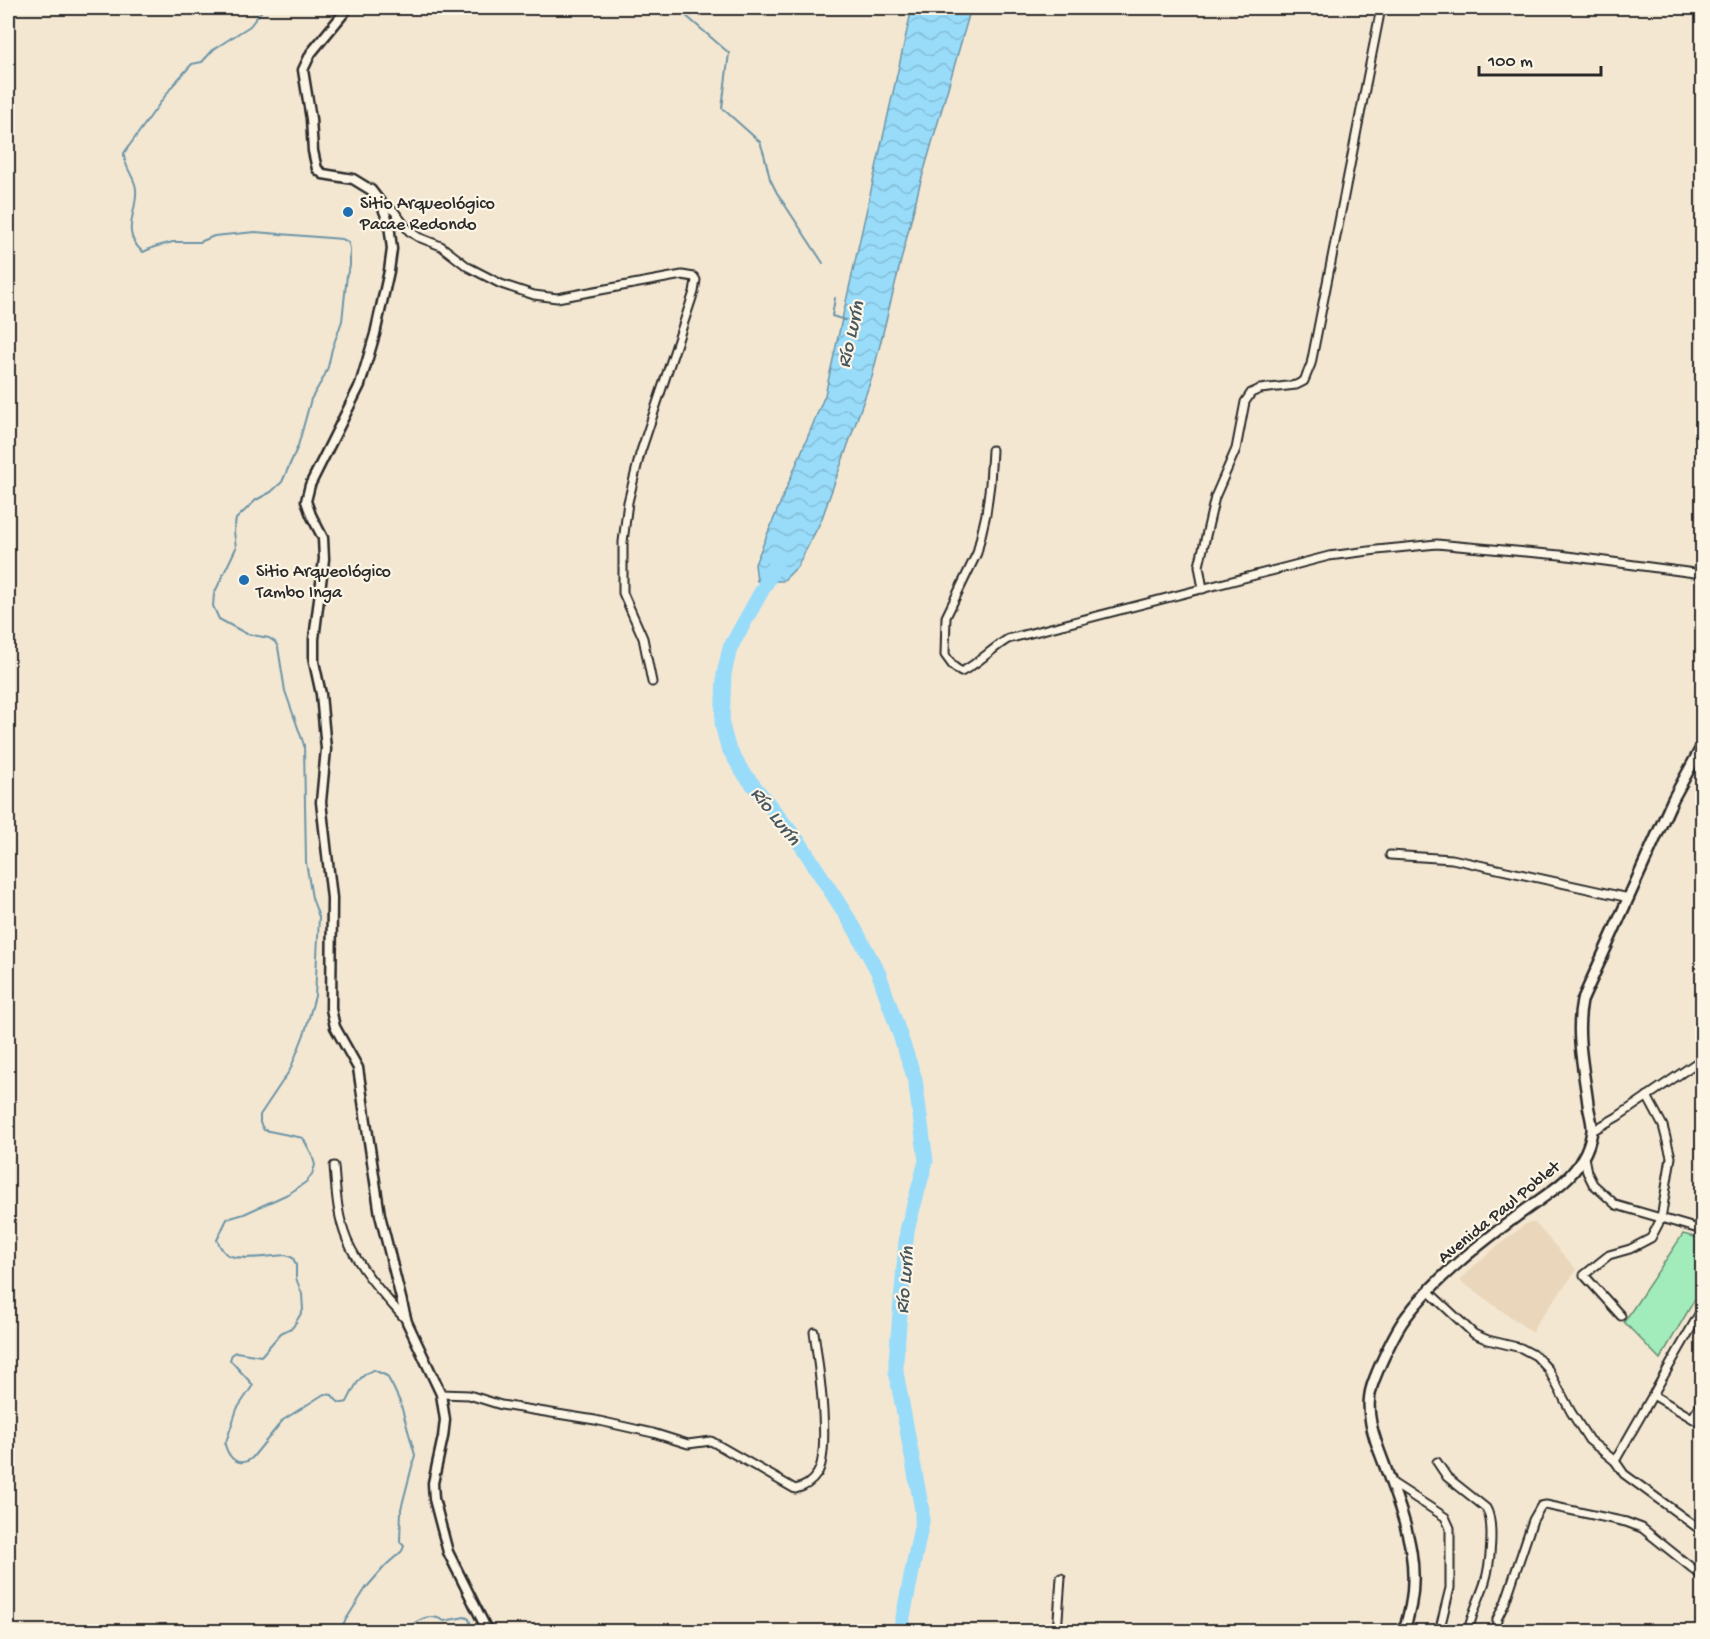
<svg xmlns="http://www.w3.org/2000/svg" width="1710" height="1639" font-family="'Gochi Hand',sans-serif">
<defs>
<pattern id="water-waves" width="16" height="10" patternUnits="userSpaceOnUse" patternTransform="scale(1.5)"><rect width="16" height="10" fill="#98dcfa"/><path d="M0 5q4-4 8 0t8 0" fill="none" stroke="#83bdd6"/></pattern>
</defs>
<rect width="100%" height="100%" fill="#f4e7d2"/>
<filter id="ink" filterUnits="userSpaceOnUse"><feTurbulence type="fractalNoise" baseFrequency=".0167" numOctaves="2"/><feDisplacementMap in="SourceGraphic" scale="12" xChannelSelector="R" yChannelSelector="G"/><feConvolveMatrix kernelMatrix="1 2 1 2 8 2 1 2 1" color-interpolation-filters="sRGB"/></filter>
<g filter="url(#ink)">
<!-- built -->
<polygon fill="#ead7bb" points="1527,1223 1535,1223 1577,1270 1536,1324 1533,1333 1460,1281 1467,1272 1495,1248"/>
<!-- green -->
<polygon fill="#a2ecbb" stroke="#668c73" stroke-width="1.5" points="1683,1234 1702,1239 1702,1287 1660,1359 1624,1322"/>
<!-- water -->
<polygon fill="url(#water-waves)" stroke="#6c95a7" stroke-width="1.5" points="912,8 971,8 919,188 872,377 821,521 797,567 783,581 757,581 755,564 825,395"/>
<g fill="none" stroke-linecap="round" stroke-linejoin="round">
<!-- stream -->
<g stroke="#6c95a7" stroke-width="2">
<path d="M 264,8 L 250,26 L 214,49 L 202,62 L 192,64 L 173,85 L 124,153 C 123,166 135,177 136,189 C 138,213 119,232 143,252 L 154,247 L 173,242 L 200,242 L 214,236 L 255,232 L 342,239 L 348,242 L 350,248 L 350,266 L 347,275 L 342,321 L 332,349 L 328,367 L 324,377 L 311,399 L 298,446 L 282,482 L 271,492 L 256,500 L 236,519 L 234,531 L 236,548 L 214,594 L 213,606 L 219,619 L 247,634 L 269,638 L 275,642 L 278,647 L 285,691 L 304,745 L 306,862 L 312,898 L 319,917 L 315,996 L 305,1032 L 290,1070 L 260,1115 L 260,1123 L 264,1130 L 303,1138 L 312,1155 L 315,1165 L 312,1174 L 306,1182 L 290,1193 L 244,1214 L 227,1219 L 217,1240 C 220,1246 222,1252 228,1255 C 241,1261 273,1256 286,1255 L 293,1258 L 296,1265 L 296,1278 L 302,1294 L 303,1310 L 293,1327 L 281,1333 L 261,1356 L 236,1352 L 232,1354 L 230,1360 L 253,1385 L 237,1409 L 225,1445 C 229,1459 239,1468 252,1458 L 283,1420 L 324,1394 L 332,1395 C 337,1401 339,1405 347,1402 C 354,1389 358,1375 374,1370 L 387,1376 L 393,1387 L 400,1402 L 415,1455 L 401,1509 L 400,1542 L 404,1546 L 402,1551 L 386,1565 L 366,1588 L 338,1632"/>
<polyline points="677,8 729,53 722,108 760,142 764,154 770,179 777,193 823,263"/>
<polyline points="835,298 832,316 845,320"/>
<path d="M 402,1632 C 416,1622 427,1611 444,1621 L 465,1617 L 469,1619 L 473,1632"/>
</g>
<!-- river -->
<polyline stroke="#98dcfa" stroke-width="15" points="776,563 770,576 730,648 724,674 722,725 728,747 742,771 802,846 855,929 879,974 915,1079 926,1161 907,1230 896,1361 896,1372 922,1510 922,1522 900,1632"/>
<!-- minor casing -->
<g stroke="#2b2b2b" stroke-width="11">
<g id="minor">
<polyline points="381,203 394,211 409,231 418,237 441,246 468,267 501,284 534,295 557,298 682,275 694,277 696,280 694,292 640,454 628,502 623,542 623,593 643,638 652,682"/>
<path d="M 992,450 L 990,484 L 986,514 L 977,553 L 946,617 L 945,655 L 953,666 L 961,672 C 978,664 991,649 1008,639 L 1329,556 L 1377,550 L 1437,544 L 1458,546 L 1560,555 L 1702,574"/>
<polyline points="1203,589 1199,566 1215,497 1236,449 1245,402 1251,393 1260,389 1296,385 1304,381 1311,364 1381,8"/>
<polyline points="1390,855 1452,859 1629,898"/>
<polyline points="1592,1131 1617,1117 1702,1059"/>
<polyline points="1584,1157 1587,1172 1593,1184 1616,1205 1702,1230"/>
<path d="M 334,1166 C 336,1191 337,1216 347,1240 C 360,1270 384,1295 405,1319"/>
<polyline points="1428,1291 1474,1334 1488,1340 1521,1348 1536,1356 1548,1369 1571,1412 1589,1440 1615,1461 1624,1474 1702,1531"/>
<polyline points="1621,1316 1584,1275 1609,1255 1630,1249 1651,1238 1661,1219 1671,1157 1663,1126 1647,1096"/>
<path d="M 441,1394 L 469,1395 L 501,1405 L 595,1420 L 653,1433 L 688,1444 L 711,1441 L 795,1489 C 805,1487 811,1483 817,1474 C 832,1452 818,1361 814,1332"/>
<polyline points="1653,1395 1702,1424"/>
<polyline points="1692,1418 1702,1403"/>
<polyline points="1615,1461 1702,1309"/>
<path d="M 1437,1462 L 1447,1477 L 1486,1508 C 1495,1522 1490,1566 1485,1582 C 1479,1600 1472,1613 1468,1632"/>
<polyline points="1391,1482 1445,1517 1450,1528 1450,1588 1439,1632"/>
<polyline points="1180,1630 1181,1632"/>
<polyline points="1057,1632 1061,1578"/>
<polyline points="1496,1632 1497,1619 1505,1603 1533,1520 1541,1506 1546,1505 1626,1522 1642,1528 1702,1576"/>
</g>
</g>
<!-- tertiary casing -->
<g stroke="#2b2b2b" stroke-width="13">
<polyline id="tertiary" points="348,8 311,53 303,70 311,119 313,151 317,169 323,174 353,179 371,190 381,203 389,224 392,249 389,271 375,334 360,385 310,485 306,501 311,515 323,538 324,559 314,639 314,662 321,694 326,749 321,802 332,898 331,1009 335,1027 358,1068 380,1215 407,1322 441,1394 445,1420 443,1437 433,1483 434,1499 448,1552 488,1632"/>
</g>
<!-- secondary casing -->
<g stroke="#2b2b2b" stroke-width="14">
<path id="secondary" d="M 1403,1632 C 1427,1570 1404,1519 1383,1461 C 1374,1438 1364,1411 1372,1386 C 1378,1368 1395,1331 1406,1317 C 1435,1278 1481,1243 1520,1214 C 1542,1197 1571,1182 1583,1157 C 1587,1151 1591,1139 1592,1131 C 1593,1123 1589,1113 1588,1104 C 1584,1071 1575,1034 1582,1001 L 1673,799 L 1702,746"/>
</g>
<!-- minor -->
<use href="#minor" stroke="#fcf5e5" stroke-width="7"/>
<!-- tertiary -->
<use href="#tertiary" stroke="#fcf5e5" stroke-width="8"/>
<!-- secondary -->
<use href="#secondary" stroke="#fcf5e5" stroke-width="9"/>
</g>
</g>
<!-- markers -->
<g fill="#1f6fb2" stroke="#fcf5e5" stroke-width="2">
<circle cx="348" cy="212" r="6"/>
<circle cx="244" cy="580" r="6"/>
</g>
<g text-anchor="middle" stroke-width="4.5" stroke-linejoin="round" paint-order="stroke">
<!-- poi labels -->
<g font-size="18" fill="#2b2b2b" stroke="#fcf5e5" text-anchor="start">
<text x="360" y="208">Sitio Arqueológico<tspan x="360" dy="21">Pacae Redondo</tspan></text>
<text x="256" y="576">Sitio Arqueológico<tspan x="256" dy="21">Tambo Inga</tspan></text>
</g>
<!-- street labels -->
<g font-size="18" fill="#2b2b2b" stroke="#fcf5e5">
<text transform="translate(1498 1211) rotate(-39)" y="6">Avenida Paul Poblet</text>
</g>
<!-- water labels -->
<g font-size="20" font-style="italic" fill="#46575f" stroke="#fcf5e5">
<text transform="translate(849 334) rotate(-77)" y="7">Río Lurín</text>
<text transform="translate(777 815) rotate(52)" y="7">Río Lurín</text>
<text transform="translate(903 1280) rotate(-85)" y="7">Río Lurín</text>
</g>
</g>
<!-- margin -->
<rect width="1710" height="1639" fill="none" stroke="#fcf5e5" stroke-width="30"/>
<rect x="15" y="15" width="1680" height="1609" fill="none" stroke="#2b2b2b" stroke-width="2" filter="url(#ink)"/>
<!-- scale -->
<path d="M1479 66v9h122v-9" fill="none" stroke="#2b2b2b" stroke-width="3"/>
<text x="1488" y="66" font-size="18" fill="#2b2b2b" stroke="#fcf5e5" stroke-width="4.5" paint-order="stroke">100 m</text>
</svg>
